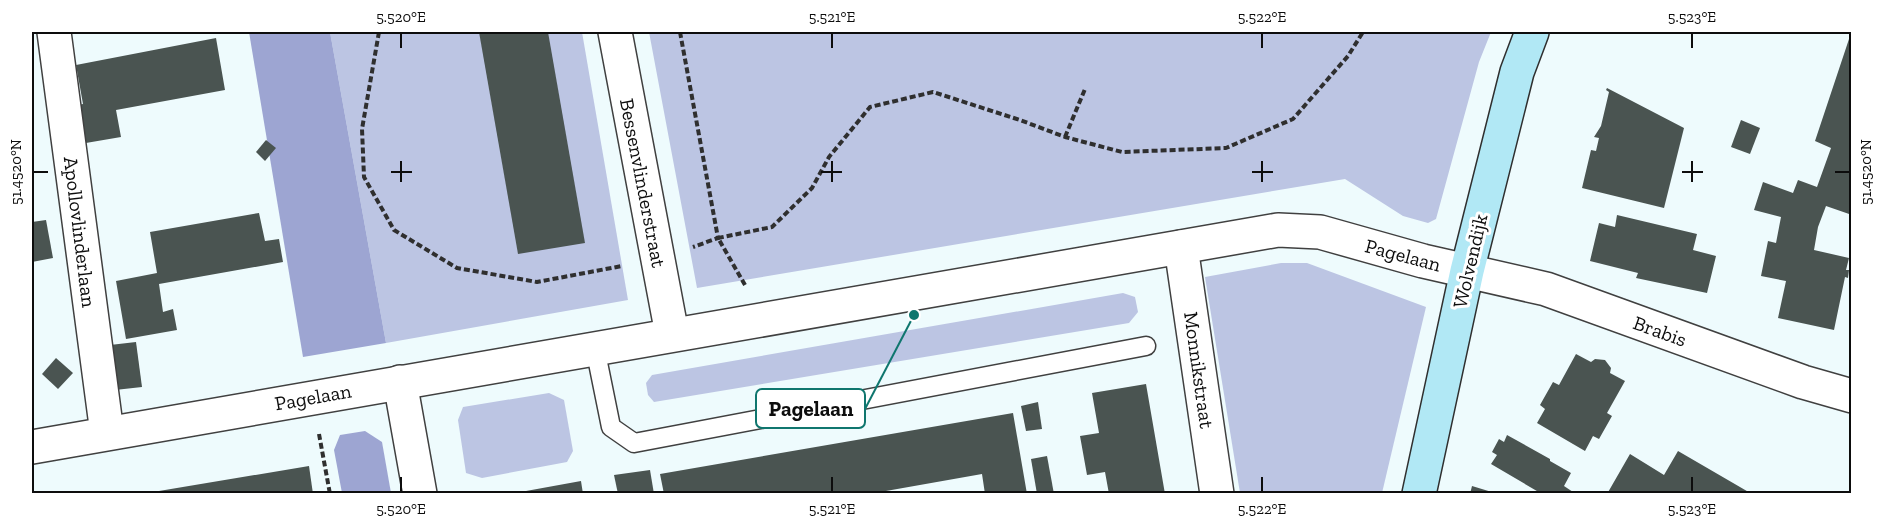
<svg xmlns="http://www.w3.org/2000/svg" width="1883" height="525" font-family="'Zilla Slab',serif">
<rect width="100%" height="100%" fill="#eefbfd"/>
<!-- green -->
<g fill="#bcc5e3">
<polygon points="330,32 582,32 628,300 386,343"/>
<polygon points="649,32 1491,32 1479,62 1436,219 1428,223 1403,216 1345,179 697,288"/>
<polygon points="1281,263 1307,263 1426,307 1382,493 1240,493 1205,277"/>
<polygon points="1123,293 1135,297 1138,312 1129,323 654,402 648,395 646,383 652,375"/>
<polygon points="549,393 564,400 573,451 567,462 482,478 466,473 458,420 463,407"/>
</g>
<!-- forest -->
<g fill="#9da5d2">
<polygon points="249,32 330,32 386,343 303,357"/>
<polygon points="365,431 382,442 391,493 342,493 334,450 340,435"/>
</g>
<!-- building -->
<g fill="#4a5451">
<polygon points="479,32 548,32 585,243 518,254"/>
<polygon points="216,38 225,90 116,110 121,137 80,144 73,106 83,104 76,65"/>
<polygon points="1849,39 1852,41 1852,215 1826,206 1818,227 1814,250 1849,258 1846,270 1849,270 1848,278 1845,277 1834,330 1778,318 1786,281 1761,276 1768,241 1776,243 1781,217 1754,210 1763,182 1793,193 1798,180 1817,187 1831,148 1815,141"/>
<polygon points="1607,88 1684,128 1664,208 1582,188 1591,150 1596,151 1599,138 1594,137 1601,126 1609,92 1606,90"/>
<polygon points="1741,120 1760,128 1750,154 1731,147"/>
<polygon points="266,140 276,148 265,161 256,152"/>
<polygon points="259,213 265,241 279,239 283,262 159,284 163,312 173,309 177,330 126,339 116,281 157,273 150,232"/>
<polygon points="1617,215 1697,234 1693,250 1716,256 1707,293 1636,278 1638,273 1590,261 1599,223 1615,227"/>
<polygon points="46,220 53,258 32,262 32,222"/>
<polygon points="136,342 142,387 115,390 110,345"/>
<polygon points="1576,354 1591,362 1595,359 1605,360 1611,368 1610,373 1625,381 1607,413 1612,416 1599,439 1593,436 1585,451 1537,423 1545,409 1540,405 1553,382 1559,385"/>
<polygon points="56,358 73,373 58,389 42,374"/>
<polygon points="1146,384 1165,494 1109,494 1105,472 1087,475 1080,436 1099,433 1092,393"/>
<polygon points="1038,402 1042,429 1026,431 1021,406"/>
<polygon points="1013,413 1027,494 985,494 982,474 869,494 664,494 660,474"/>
<polygon points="1507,435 1550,459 1550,461 1571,473 1564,486 1576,494 1542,494 1491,464 1497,455 1492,452 1499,439 1504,442"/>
<polygon points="1678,451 1752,494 1607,494 1630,454 1664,475"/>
<polygon points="1047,456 1054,494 1037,494 1031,459"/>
<polygon points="309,466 313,494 153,494 153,492"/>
<polygon points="650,470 654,494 618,494 614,475"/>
<polygon points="581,481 583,494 527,494 526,491"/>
<polygon points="1472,486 1495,493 1495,494 1470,494"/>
</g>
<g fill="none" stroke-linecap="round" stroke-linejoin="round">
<!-- lane casing -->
<g stroke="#404040" stroke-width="21">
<polyline id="lane" points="595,348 611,427 634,443 1146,346"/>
</g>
<!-- street casing -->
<g stroke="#404040" stroke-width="36">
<g id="street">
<polyline points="54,32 107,433"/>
<polyline points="615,32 672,334"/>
<polyline points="1181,247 1217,494"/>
<polyline points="400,382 420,494"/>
<polyline points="32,447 1278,230 1320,232 1423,261 1546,289 1803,382 1852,396"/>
</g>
</g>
<!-- secondary casing -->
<g stroke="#2f2f2f" stroke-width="36">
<polyline id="secondary" points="1419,494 1467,271 1517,72 1532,32"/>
</g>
<!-- path -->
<g stroke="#2f2f2f" stroke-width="4" stroke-dasharray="6 3" stroke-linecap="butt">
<polyline points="379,32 362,129 364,177 394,230 457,268 537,282 622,266"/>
<polyline points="680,32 718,238 693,247"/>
<polyline points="1065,137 1085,89"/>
<polyline points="745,285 718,238 772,227 812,188 829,157 870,107 933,92 1020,120 1065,137 1122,152 1226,148 1293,119 1348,56 1363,32"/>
<polyline points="319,434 330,494"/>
</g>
<!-- lane -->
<use href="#lane" stroke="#fff" stroke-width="18"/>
<!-- street -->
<use href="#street" stroke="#fff" stroke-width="33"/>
<!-- secondary -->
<use href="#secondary" stroke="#b1e8f5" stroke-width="33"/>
</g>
<!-- ticks -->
<path fill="none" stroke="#0d0d0d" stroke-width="2" d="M 401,33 L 401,48M 832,33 L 832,48M 1262,33 L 1262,48M 1692,33 L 1692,48M 401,161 L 401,182M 832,161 L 832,182M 1262,161 L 1262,182M 1692,161 L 1692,182M 33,172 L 48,172M 391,172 L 412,172M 821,172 L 842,172M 1252,172 L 1273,172M 1682,172 L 1703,172M 1835,172 L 1850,172M 401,477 L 401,492M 832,477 L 832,492M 1262,477 L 1262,492M 1692,477 L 1692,492"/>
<g text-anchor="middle" stroke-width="6" stroke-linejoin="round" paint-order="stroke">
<!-- street labels -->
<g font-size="20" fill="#0d0d0d" stroke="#fff">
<text transform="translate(643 183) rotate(79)" y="7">Bessenvlinderstraat</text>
<text transform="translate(80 232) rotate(83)" y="7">Apollovlinderlaan</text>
<text transform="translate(1403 255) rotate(15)" y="7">Pagelaan</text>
<text transform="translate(1470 261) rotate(-77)" y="7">Wolvendijk</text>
<text transform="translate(1660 331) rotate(20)" y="7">Brabis</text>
<text transform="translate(1199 370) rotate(82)" y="7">Monnikstraat</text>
<text transform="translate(313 397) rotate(-10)" y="7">Pagelaan</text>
</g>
</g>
<!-- callouts -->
<path fill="none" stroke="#0f766e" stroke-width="2" d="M914 315L865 409"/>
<circle fill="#0f766e" stroke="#fff" stroke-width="2" cx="914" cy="315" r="6"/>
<rect fill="#fff" stroke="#0f766e" stroke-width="2" x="756" y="389" width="109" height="39" rx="6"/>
<g font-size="21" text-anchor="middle" font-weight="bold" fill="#0d0d0d">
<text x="811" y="416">Pagelaan</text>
</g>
<!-- border -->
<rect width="1883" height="525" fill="none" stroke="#ffffff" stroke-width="66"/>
<rect x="33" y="33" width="1817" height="459" fill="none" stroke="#0d0d0d" stroke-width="2"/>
<g font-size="15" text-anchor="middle" fill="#0d0d0d">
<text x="401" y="22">5.520°E</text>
<text x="832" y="22">5.521°E</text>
<text x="1262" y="22">5.522°E</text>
<text x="1692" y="22">5.523°E</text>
<text transform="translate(16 172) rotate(-90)" y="5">51.4520°N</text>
<text transform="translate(1866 172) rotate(-90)" y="5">51.4520°N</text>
<text x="401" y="514">5.520°E</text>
<text x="832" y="514">5.521°E</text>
<text x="1262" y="514">5.522°E</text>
<text x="1692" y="514">5.523°E</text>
</g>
</svg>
